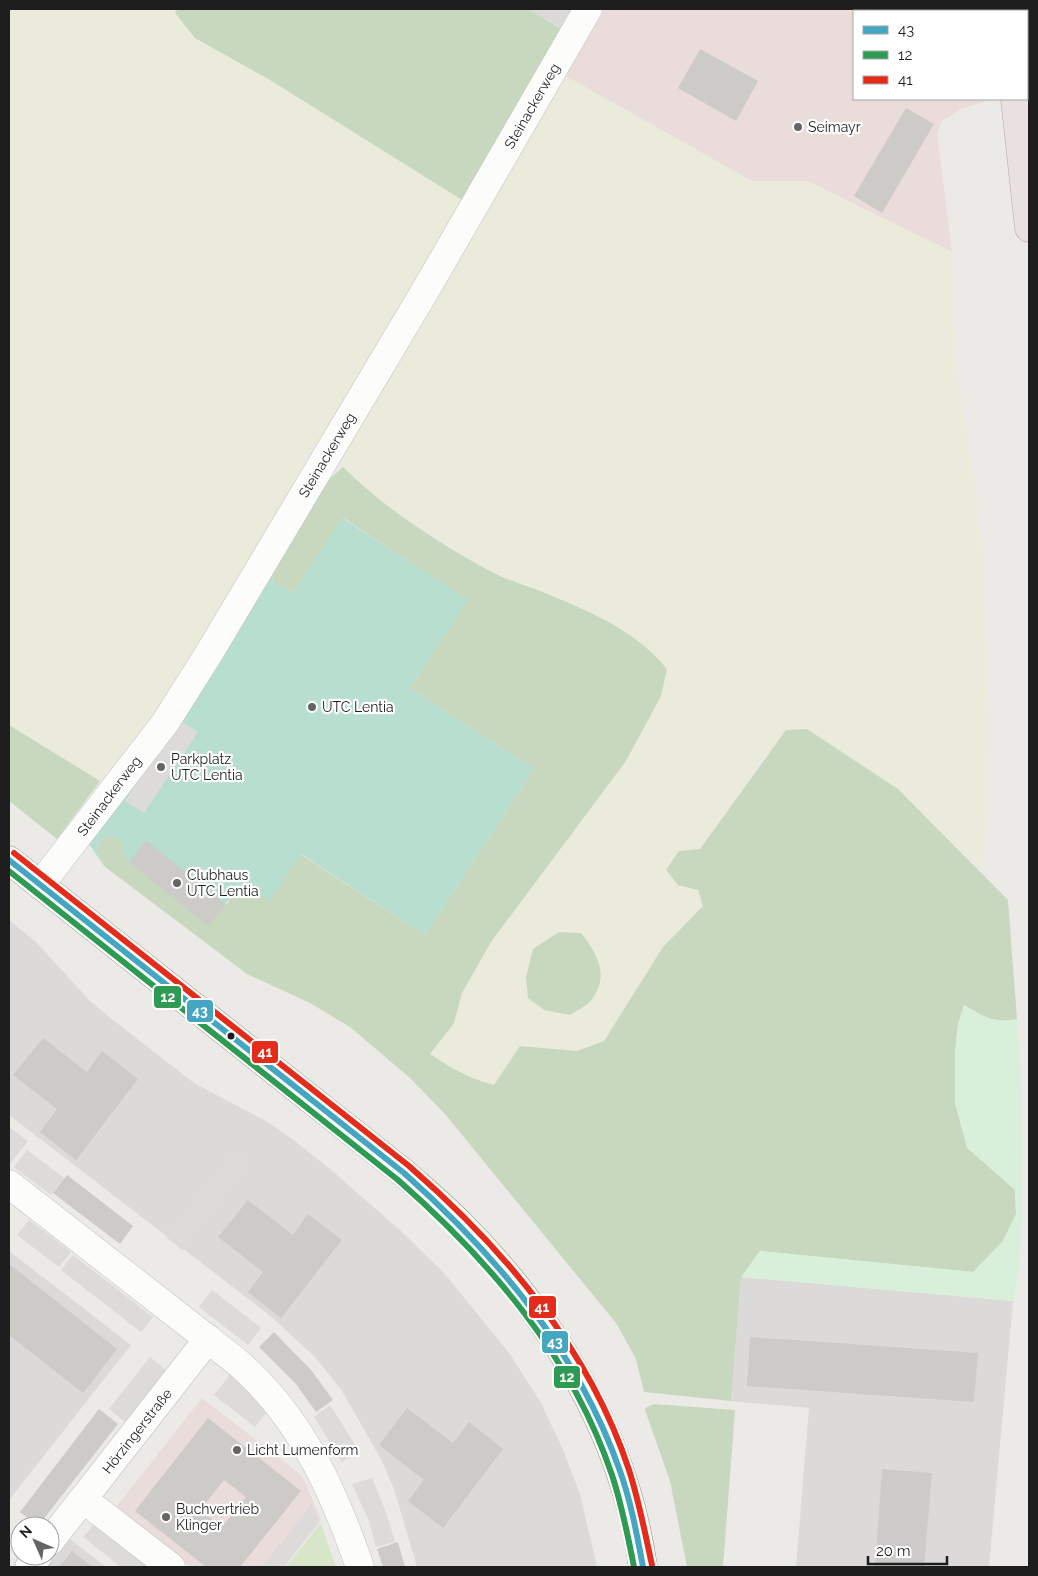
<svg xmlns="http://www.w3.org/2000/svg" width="1038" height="1576" font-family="Raleway,sans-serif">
<rect width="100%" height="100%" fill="#eceae7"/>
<!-- residential -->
<g fill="#dbdad8">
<polygon points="528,9 576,9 563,30"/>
<polygon points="9,920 36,942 89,1000 113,1020 194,1083 266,1121 291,1138 330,1169 402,1232 444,1273 510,1354 541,1403 564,1452 580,1494 597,1567 417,1567 394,1489 381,1459 342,1391 315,1357 268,1314 9,1115"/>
<polygon points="9,1251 131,1345 9,1500"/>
<polygon points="741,1277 1013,1301 989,1567 796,1567 809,1408 731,1401"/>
<polygon points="65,1535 106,1567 40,1567"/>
</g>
<!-- commercial -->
<g fill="#e9dcda">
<polygon points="600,9 978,9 979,11 854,11 854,99 991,99 959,110 942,121 937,134 952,252 807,181 752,181 562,74"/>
<polygon points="202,1398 300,1474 304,1480 321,1520 284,1567 191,1567 117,1506"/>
</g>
<!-- farmland -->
<g fill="#eaebdb">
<polygon points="9,9 177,9 176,13 195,38 270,80 467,203 322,439 305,454 302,472 168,694 100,781 9,725"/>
<polygon points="562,74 752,181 807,181 952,252 953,306 957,373 980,521 990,720 989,816 980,869 898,789 808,729 763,759 700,849 679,851 667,870 678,885 698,890 703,906 663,947 604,1041 577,1051 520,1046 495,1085 477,1080 452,1069 430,1054 454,1023 462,993 491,942 626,761 547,594 493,573 421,529 361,486 343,467 352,435"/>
</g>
<!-- grass -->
<polygon fill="#d7e6c9" points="321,1524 336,1567 286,1567 319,1525"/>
<!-- forest -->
<g fill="#c7d8bf">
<polygon points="177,9 528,9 563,30 467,203 270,80 195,38 175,13"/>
<path d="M 343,467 C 384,508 441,545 492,572 C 505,579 521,584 535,589 C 582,608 634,628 667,669 L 661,696 L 626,761 L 491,942 L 462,993 L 454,1023 L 430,1054 C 451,1068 470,1079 494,1085 L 520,1046 L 577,1051 L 604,1041 L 663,947 L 703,906 L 698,890 L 678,885 L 666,870 L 679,851 L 700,849 L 786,730 L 807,729 L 898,789 L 1008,900 L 1017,1019 C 994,1024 983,1016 964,1005 L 958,1024 L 955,1052 L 955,1103 L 995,1171 L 1015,1190 L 1016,1214 L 1003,1241 L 974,1272 L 760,1251 L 741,1278 L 731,1401 L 644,1392 L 636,1359 L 616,1323 L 445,1114 L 410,1078 L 350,1027 L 310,1003 L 247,974 L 104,866 L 97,851 L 100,841 L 111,835 L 123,842 L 125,856 L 226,905 L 242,882 L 270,900 L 300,854 L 425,935 L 534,769 L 410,688 L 467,600 L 343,518 L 293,593 L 274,583 L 271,571 L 323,485 Z"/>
<polygon points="9,725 100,781 57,839 9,801"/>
<path d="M 559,932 L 581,933 C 597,954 610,975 592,999 C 587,1006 576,1011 570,1015 L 544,1010 L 528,998 L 526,977 L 533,949 Z"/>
<polygon points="654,1404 735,1410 723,1567 687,1567 670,1481 645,1410 647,1407"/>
</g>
<!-- park -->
<path fill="#d8efd9" d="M 964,1005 C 983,1016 994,1025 1017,1019 C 1023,1079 1023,1139 1022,1199 C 1021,1235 1022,1266 1013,1301 L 741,1277 L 760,1251 L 973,1272 L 1003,1241 L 1016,1214 L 1015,1190 L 967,1148 L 955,1103 L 955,1052 L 958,1024 Z"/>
<!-- pitch -->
<polygon fill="#b7decf" points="342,518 468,600 410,688 534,769 425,935 301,854 270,901 242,883 208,926 129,862 125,856 122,842 111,835 100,841 97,851 104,866 89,844 91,832 271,571 274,583 293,593"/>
<!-- parking -->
<g fill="#dcdbda">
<polygon points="179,720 198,732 144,813 125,801"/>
<polygon points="9,1127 28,1141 10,1164 9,1163"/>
<polygon points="235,1149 251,1161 182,1250 166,1237"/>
<polygon points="27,1150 64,1178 51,1195 14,1167"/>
<polygon points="29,1220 71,1252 59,1267 17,1235"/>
<polygon points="73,1255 153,1317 141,1332 61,1270"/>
<polygon points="212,1290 261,1328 248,1345 199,1307"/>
<polygon points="150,1357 166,1370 125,1422 109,1409"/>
<polygon points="231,1373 268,1411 255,1427 214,1395"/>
<polygon points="330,1405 359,1451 342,1462 314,1417"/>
<polygon points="372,1478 387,1515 395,1542 376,1547 369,1521 352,1484"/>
<polygon points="312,1504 319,1522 284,1567 262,1567"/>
<polygon points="96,1522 152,1567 121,1567 83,1537"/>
</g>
<!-- building -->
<g fill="#cdcbc8" fill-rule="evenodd">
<polygon points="886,9 945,9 943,11 885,11"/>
<polygon points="700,49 758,81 736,121 678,88"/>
<polygon points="906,108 934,124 882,213 854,196"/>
<polygon points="146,840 226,905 208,926 129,862"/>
<polygon points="43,1038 87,1072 102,1051 138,1079 76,1160 40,1132 57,1109 13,1075"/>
<polygon points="67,1175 133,1226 120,1244 53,1193"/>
<polygon points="248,1200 293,1235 308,1214 342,1240 281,1318 248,1292 263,1272 218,1237"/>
<polygon points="9,1264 117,1349 83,1393 9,1335"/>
<polygon points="274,1332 311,1370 333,1400 316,1412 296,1384 259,1347"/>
<polygon points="750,1337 978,1353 974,1402 747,1386"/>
<polygon points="407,1408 453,1443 469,1422 503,1449 443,1528 408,1501 424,1480 379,1445"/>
<polygon points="99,1409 118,1424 38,1526 20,1512"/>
<path d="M 208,1418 L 301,1491 L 240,1567 L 206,1567 L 135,1511 ZM 224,1480 L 246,1497 L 222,1527 L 200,1510 Z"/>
<polygon points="882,1469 932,1473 924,1567 875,1567"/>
<polygon points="398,1542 405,1567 383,1567 377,1549"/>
<polygon points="72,1551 92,1567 59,1567"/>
</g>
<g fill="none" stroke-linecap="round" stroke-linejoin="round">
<!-- minor casing -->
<g stroke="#c2c1bf" stroke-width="29">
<g id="minor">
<polyline points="40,885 165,723 211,650 425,291 588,9"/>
<polyline points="9,1184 208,1339 83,1499 171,1567"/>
<path d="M 208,1339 C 221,1350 235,1359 247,1371 C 304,1424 335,1495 360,1567"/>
<polyline points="50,1541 83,1499"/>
<polyline points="29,1567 38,1556"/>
</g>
</g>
<!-- secondary casing -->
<g stroke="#929481" stroke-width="29">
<path id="secondary" d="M 9,860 L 404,1173 C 423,1190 442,1206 460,1224 C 553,1317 625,1436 643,1567"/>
</g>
<!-- motorway casing -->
<g stroke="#bea1a8" stroke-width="29">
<g id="motorway">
<polyline points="1001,9 1002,11"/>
<polyline points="1015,99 1029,228"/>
</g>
</g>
<!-- minor -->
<use href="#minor" stroke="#fcfcfb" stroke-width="28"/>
<!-- secondary -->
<use href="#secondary" stroke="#f1f2eb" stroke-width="28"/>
<!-- motorway -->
<use href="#motorway" stroke="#e9e0e0" stroke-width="28"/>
<!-- bus-1 casing -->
<g stroke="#fff" stroke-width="10">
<path id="bus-1" d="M 9,860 L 404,1173 C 497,1256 578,1351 620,1471 C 631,1502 637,1535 643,1567"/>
</g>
<!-- bus-2 casing -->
<g stroke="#fff" stroke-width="10">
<path id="bus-2" d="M 9,871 L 398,1180 C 490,1261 572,1356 612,1475 C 622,1505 628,1536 634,1567"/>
</g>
<!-- bus-3 casing -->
<g stroke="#fff" stroke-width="10">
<path id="bus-3" d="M 14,853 L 409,1166 C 504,1249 589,1348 629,1470 C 639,1501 645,1533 652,1565"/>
</g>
<!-- bus-1 -->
<use href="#bus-1" stroke="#45a6c1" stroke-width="6"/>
<!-- bus-2 -->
<use href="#bus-2" stroke="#2d9b54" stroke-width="6"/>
<!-- bus-3 -->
<use href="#bus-3" stroke="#e52c1a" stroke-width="6"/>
</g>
<!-- markers -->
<g fill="#666564" stroke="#fff" stroke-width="2">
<circle cx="798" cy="127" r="5"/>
<circle cx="312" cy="707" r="5"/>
<circle cx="161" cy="767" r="5"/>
<circle cx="177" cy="883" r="5"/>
<circle cx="237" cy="1450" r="5"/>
<circle cx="166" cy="1517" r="5"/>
</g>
<circle fill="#1e1e1e" stroke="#fff" stroke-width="2" cx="231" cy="1036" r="4.5"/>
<g text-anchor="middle" stroke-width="4.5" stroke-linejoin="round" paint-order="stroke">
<!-- street labels -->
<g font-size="14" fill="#1e1e1e" stroke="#fff">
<text transform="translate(532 106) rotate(-60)" y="5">Steinackerweg</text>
<text transform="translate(327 455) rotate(-59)" y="5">Steinackerweg</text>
<text transform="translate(109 796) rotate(-53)" y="5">Steinackerweg</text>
<text transform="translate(137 1431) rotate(-52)" y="5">Hörzingerstraße</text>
</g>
<!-- poi labels -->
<g font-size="14" fill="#1e1e1e" stroke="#fff" text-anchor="start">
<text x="808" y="132">Seimayr</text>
<text x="322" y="712">UTC Lentia</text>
<text x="171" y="764">Parkplatz<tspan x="171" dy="16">UTC Lentia</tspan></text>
<text x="187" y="880">Clubhaus<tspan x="187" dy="16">UTC Lentia</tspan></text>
<text x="247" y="1455">Licht Lumenform</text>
<text x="176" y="1514">Buchvertrieb<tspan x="176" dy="16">Klinger</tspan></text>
</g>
</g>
<g stroke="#fff" stroke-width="2">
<rect x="153" y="985" width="29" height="24" rx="5" fill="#2d9b54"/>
<rect x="186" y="999" width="28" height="24" rx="5" fill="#45a6c1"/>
<rect x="251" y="1040" width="28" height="24" rx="5" fill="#e52c1a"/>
<rect x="528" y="1295" width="29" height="24" rx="5" fill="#e52c1a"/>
<rect x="541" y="1330" width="28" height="24" rx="5" fill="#45a6c1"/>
<rect x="553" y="1365" width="28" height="24" rx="5" fill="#2d9b54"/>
</g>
<g font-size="14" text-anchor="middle" font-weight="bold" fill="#fff">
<text x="168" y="1002">12</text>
<text x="200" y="1016">43</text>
<text x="265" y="1057">41</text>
<text x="542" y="1312">41</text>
<text x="555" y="1347">43</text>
<text x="567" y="1382">12</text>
</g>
<!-- border -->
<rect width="1038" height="1576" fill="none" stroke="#1e1e1e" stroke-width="20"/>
<!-- legend -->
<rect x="853" y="10" width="175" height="90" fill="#ffffff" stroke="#a5a5a5"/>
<rect x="863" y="26" width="25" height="8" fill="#45a6c1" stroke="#a5a5a5"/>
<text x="898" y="35" font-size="15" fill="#1e1e1e">43</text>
<rect x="863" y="51" width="25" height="8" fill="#2d9b54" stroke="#a5a5a5"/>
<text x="898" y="60" font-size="15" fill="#1e1e1e">12</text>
<rect x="863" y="76" width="25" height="8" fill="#e52c1a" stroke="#a5a5a5"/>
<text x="898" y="85" font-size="15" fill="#1e1e1e">41</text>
<!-- north arrow -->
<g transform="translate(35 1541) rotate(315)"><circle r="24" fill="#ffffff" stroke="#a5a5a5"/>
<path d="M0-4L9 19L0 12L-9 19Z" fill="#666564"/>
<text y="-8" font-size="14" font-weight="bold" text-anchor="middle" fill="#1e1e1e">N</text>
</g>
<!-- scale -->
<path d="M868 1556v8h79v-8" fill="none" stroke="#1e1e1e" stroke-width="2.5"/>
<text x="876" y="1556" font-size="15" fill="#1e1e1e" stroke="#ffffff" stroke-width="4" paint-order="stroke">20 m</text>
</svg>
